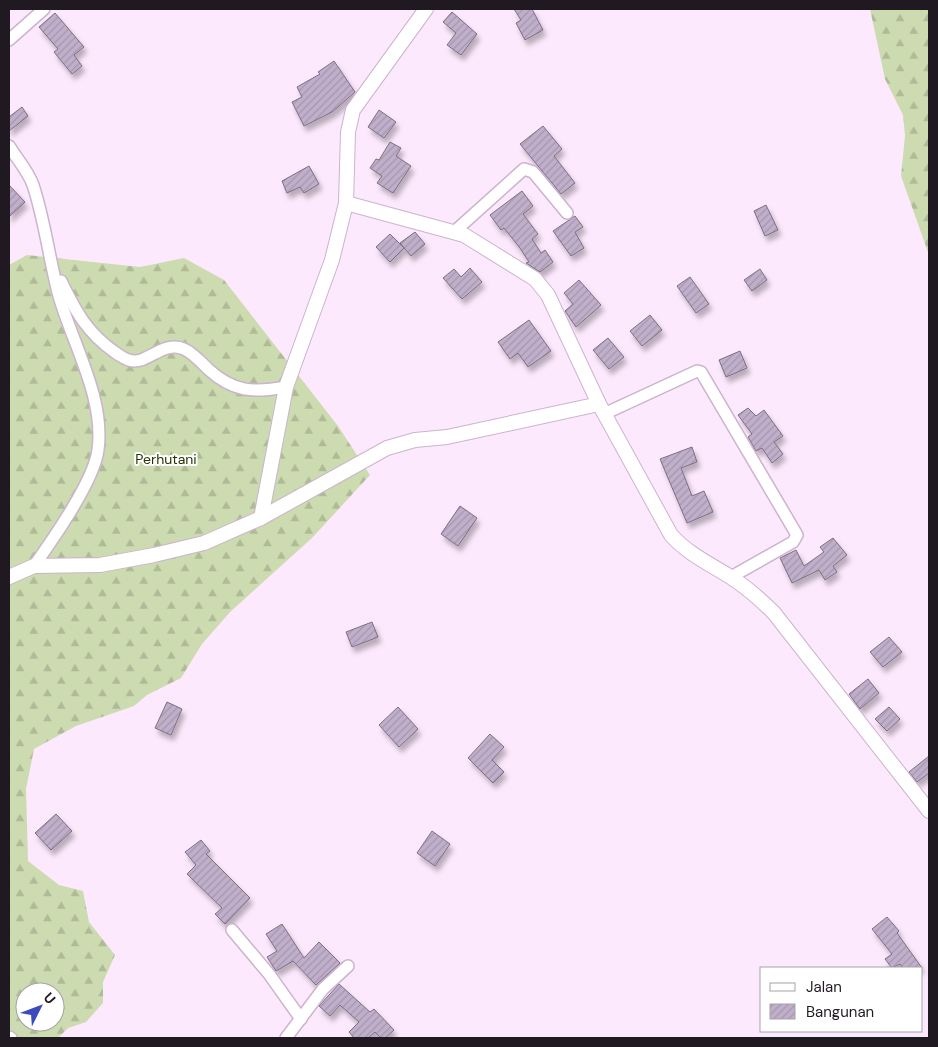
<svg xmlns="http://www.w3.org/2000/svg" width="938" height="1047" font-family="'DM Sans',sans-serif">
<defs>
<pattern id="forest-firs" width="22" height="20" patternUnits="userSpaceOnUse" patternTransform="scale(1.25)"><rect width="22" height="20" fill="#ccdbb0"/><path d="M5 1l3.5 6h-7zM16 11l3.5 6h-7z" fill="#afbb97"/></pattern>
<pattern id="building-hatch" width="6" height="6" patternUnits="userSpaceOnUse" patternTransform="scale(1.25)"><rect width="6" height="6" fill="#c0afca"/><path d="M-1 1l2-2M0 6l6-6M5 7l2-2" fill="none" stroke="#a596ad"/></pattern>
<filter id="shadow"><feDropShadow dx="3" dy="5.5" stdDeviation="2.5" flood-color="#0004"/></filter>
</defs>
<rect width="100%" height="100%" fill="#fde9fd"/>
<!-- forest -->
<g fill="url(#forest-firs)" fill-rule="evenodd">
<polygon points="870,9 929,9 929,255 901,176 905,136 903,115 885,79"/>
<path d="M 27,255 L 140,267 L 184,258 L 224,280 L 338,426 L 370,475 L 312,538 L 230,612 L 202,644 L 181,678 L 147,695 L 134,706 L 76,726 L 34,749 L 26,789 L 28,861 L 59,885 L 83,891 L 89,922 L 115,955 L 103,982 L 103,1003 L 86,1022 L 68,1028 L 58,1038 L 9,1038 L 9,265 ZM 25,992 L 55,992 L 55,1022 L 25,1022 Z"/>
</g>
<!-- building -->
<g fill="url(#building-hatch)" stroke="#7d6d85" filter="url(#shadow)">
<polygon points="514,9 532,9 543,30 525,40 516,23 521,20"/>
<polygon points="452,12 477,34 461,55 447,45 456,33 443,22"/>
<polygon points="55,13 84,47 74,55 82,66 72,74 54,52 58,49 39,27"/>
<polygon points="334,61 355,92 332,112 304,126 292,102 302,97 297,87 320,74 318,72"/>
<polygon points="22,107 28,116 9,131 9,117"/>
<polygon points="379,110 396,122 384,138 368,127"/>
<polygon points="543,126 562,149 554,156 575,183 561,194 520,144"/>
<polygon points="390,142 401,148 396,156 411,166 393,193 377,183 382,176 370,168 376,159 379,160"/>
<polygon points="309,166 319,184 304,193 300,187 287,193 282,181"/>
<polygon points="9,185 25,202 9,217"/>
<polygon points="522,191 533,206 523,214 538,234 532,239 541,253 545,250 553,262 540,272 526,263 529,262 520,248 504,228 501,230 490,215"/>
<polygon points="766,205 778,230 765,236 754,211"/>
<polygon points="575,216 583,227 575,232 584,248 571,256 553,231"/>
<polygon points="415,232 425,244 411,256 400,243"/>
<polygon points="390,234 404,248 390,262 376,247"/>
<polygon points="470,268 482,282 462,299 443,278 454,269 461,277"/>
<polygon points="760,269 767,280 752,291 744,280"/>
<polygon points="690,277 709,304 696,313 677,286"/>
<polygon points="579,280 601,305 576,327 565,311 573,304 564,293"/>
<polygon points="650,315 662,330 642,346 630,331"/>
<polygon points="529,320 551,351 528,367 518,353 510,359 498,342"/>
<polygon points="608,338 624,357 609,369 593,350"/>
<polygon points="740,351 747,368 726,377 719,360"/>
<polygon points="748,408 756,416 764,410 783,436 774,442 783,454 772,463 762,448 756,451 748,437 752,434 738,415"/>
<polygon points="692,447 697,462 681,468 692,496 704,491 713,512 687,523 660,459"/>
<polygon points="460,506 477,518 458,546 441,534"/>
<polygon points="833,538 847,555 833,566 837,572 825,580 819,570 792,583 780,558 796,550 804,566 824,552 820,547"/>
<polygon points="372,622 378,637 352,647 346,632"/>
<polygon points="889,637 902,652 883,667 870,652"/>
<polygon points="868,679 879,693 860,709 849,694"/>
<polygon points="167,702 182,709 171,735 155,728"/>
<polygon points="398,707 418,729 399,747 379,725"/>
<polygon points="889,707 900,719 887,731 875,719"/>
<polygon points="490,734 504,747 492,760 504,772 493,783 468,758"/>
<polygon points="929,756 929,773 917,782 909,772"/>
<polygon points="56,814 72,831 51,850 35,833"/>
<polygon points="432,831 450,844 435,866 417,853"/>
<polygon points="201,840 210,851 206,854 250,898 225,924 215,914 222,908 187,874 196,865 185,852"/>
<polygon points="887,917 899,931 897,933 922,968 903,968 900,964 892,968 885,959 892,954 872,929"/>
<polygon points="282,924 304,958 319,942 340,963 316,985 293,961 276,971 267,957 277,951 266,934"/>
<polygon points="339,984 370,1012 374,1009 394,1030 385,1038 381,1038 375,1032 368,1038 354,1038 349,1032 359,1022 340,1005 330,1016 319,1006"/>
</g>
<g fill="none" stroke-linecap="round" stroke-linejoin="round">
<!-- minor casing -->
<g stroke="#cbb4cc" stroke-width="14">
<g id="minor">
<polyline points="9,40 44,9"/>
<path d="M 9,146 C 17,159 28,171 33,185 C 45,221 49,259 59,296 C 73,345 105,398 98,450 C 94,481 53,539 34,566"/>
<polyline points="454,232 524,169 533,172 567,213"/>
<path d="M 61,281 C 76,312 87,333 116,353 C 124,358 130,363 141,360 C 155,355 168,342 184,349 C 193,353 201,362 208,369 C 233,392 253,393 286,387"/>
<polyline points="604,414 697,371 701,372 797,535 793,542 731,577"/>
<polyline points="232,930 269,974 301,1019"/>
<polyline points="9,1037 11,1038"/>
<polyline points="286,1038 323,989 348,966"/>
</g>
</g>
<!-- tertiary casing -->
<g stroke="#cbb4cc" stroke-width="16">
<g id="tertiary">
<path d="M 426,9 L 353,110 L 348,132 L 346,203 L 464,235 L 535,279 L 548,295 L 599,404 L 671,535 C 687,553 708,563 729,576 C 745,586 760,599 774,613 L 929,811"/>
<polyline points="261,518 286,387 332,260 346,203"/>
<polyline points="9,577 34,566 100,565 154,555 204,543 261,518 387,448 415,440 447,437 599,404"/>
</g>
</g>
<!-- minor -->
<use href="#minor" stroke="#fff" stroke-width="11"/>
<!-- tertiary -->
<use href="#tertiary" stroke="#fff" stroke-width="14"/>
</g>
<g text-anchor="middle" stroke-width="4" stroke-linejoin="round" paint-order="stroke">
<!-- park labels -->
<g font-size="14" fill="#273400" stroke="#fff">
<text x="166" y="464">Perhutani</text>
</g>
</g>
<!-- border -->
<rect width="938" height="1047" fill="none" stroke="#211921" stroke-width="20"/>
<!-- legend -->
<rect x="760" y="967" width="162" height="65" fill="#ffffff" stroke="#a6a3a6"/>
<rect x="770" y="983" width="25" height="8" fill="#ffffff" stroke="#a6a3a6"/>
<text x="806" y="992" font-size="15" fill="#211921">Jalan</text>
<rect x="770" y="1004" width="25" height="15" fill="url(#building-hatch)" stroke="#a6a3a6"/>
<text x="806" y="1017" font-size="15" fill="#211921">Bangunan</text>
<!-- north arrow -->
<g transform="translate(40 1007) rotate(48)"><circle r="24" fill="#ffffff" stroke="#a6a3a6"/>
<path d="M0-4L9 19L0 12L-9 19Z" fill="#3b4bbe"/>
<text y="-8" font-size="14" font-weight="bold" text-anchor="middle" fill="#211921">U</text>
</g>
</svg>
